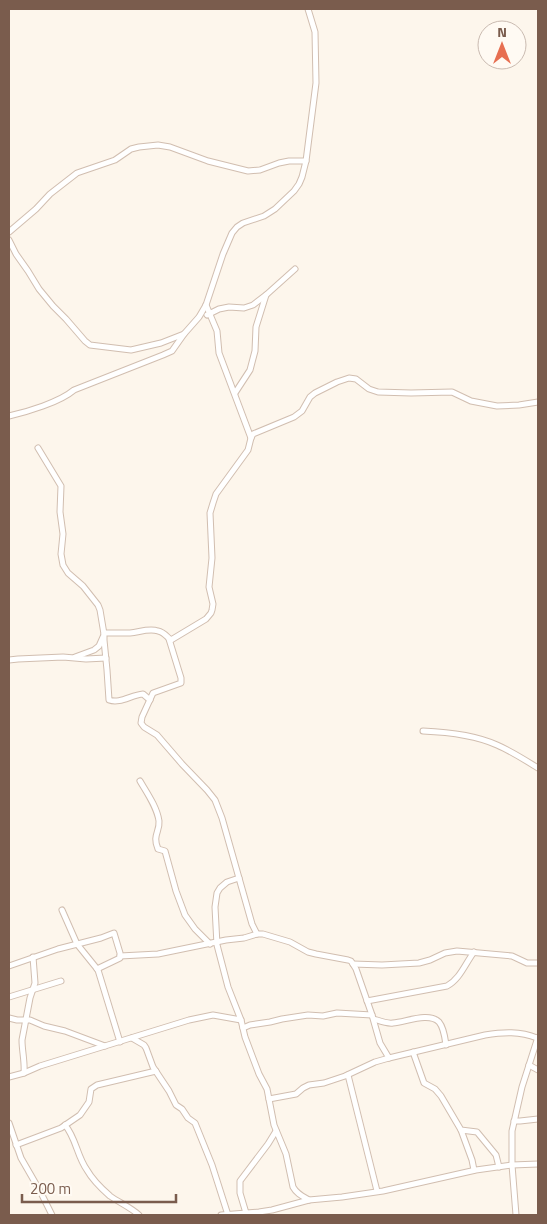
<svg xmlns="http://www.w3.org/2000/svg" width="547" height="1224" font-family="'Titillium Web',sans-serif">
<rect width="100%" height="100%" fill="#fdf6ec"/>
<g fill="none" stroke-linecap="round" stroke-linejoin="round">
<!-- street casing -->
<g stroke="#d1beb0" stroke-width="7">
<g id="street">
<polyline points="9,232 36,209 50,194 77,173 115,160 131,149 139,147 158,145 170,147 208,161 248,171 260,170 279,163 289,161 306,161"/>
<polyline points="9,240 16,254 28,271 39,289 53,306 66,319 85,341 90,345 131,350 161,343 184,334 199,317 206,305 223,254 232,233 237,227 243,223 264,216 275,209 294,191 299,184 302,177 306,161 316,83 315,32 308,9"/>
<polyline points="206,305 217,331 219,353 251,438"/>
<polyline points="207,315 219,309 229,307 244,308 253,305 266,295"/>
<polyline points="235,393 250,370 255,351 256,327 266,295 295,269"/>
<path d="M 9,416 C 27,412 60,402 74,390 L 163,355 L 172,351 L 184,334"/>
<polyline points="38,448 61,486 60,512 63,534 61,554 63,565 68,573 83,586 98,605 100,610 104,634"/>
<polyline points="169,639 181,678 181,683 153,693 142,717 141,723 144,727 157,735 182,764 207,790 215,800 222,818 252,924 257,934"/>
<polyline points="75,657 94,650 99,646 103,637"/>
<polyline points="9,660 18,659 63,657 86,659 106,658"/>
<path d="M 150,700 L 143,694 C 131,695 120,704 109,700 L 107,670 L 104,640 L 104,634 L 106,633 C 114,633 122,633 130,633 C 140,632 149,628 158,631 C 164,632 167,637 171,640 L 206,619 L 211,613 L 212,610 L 213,604 L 209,587 L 212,558 L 210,513 L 213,503 L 216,494 L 248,450 L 251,438 L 253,434 L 294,417 L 302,411 L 310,397 L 315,393 L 337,382 L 349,378 L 356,379 L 369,389 L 378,392 L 411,393 L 452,392 L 471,401 L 497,406 L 519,405 L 538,402"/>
<path d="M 423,731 C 447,732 475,735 497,745 C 511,751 525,760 538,768"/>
<path d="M 140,781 C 147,793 157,807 159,821 C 160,832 152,835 158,849 L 165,851 L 176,891 L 185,915 L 195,929 L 210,944"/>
<path d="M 239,878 L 227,882 L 220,888 L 217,893 L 215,907 L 217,945 L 228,987 L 241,1020 L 245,1037 L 259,1074 L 267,1089 L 274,1125 L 286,1154 L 293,1187 C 297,1194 302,1196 309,1200"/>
<polyline points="62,910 77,944 98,970 120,1042"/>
<polyline points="120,956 158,954 226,940 244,938 257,934 263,934 290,942 308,952 316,954 348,960 351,961 356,969 372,1015 380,1043 389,1058"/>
<polyline points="353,964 382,965 419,963 430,960 445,953 457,951 512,956 527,963 538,963"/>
<polyline points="9,966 58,949 101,938 114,933 120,953 120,958 97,969"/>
<polyline points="9,997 61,981"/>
<path d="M 367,1001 L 447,986 C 460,979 465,964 474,952"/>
<polyline points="9,1018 17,1020 30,1020 44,1026 65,1031 105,1046"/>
<path d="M 374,1019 C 380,1021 387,1024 393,1023 C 406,1022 429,1012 439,1022 C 444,1028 445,1038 446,1045"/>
<polyline points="243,1028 250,1025 270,1022 282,1019 308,1015 323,1016 337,1013 372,1015"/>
<polyline points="132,1038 144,1045 146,1048 153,1067 169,1091 176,1105 182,1109 188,1118 195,1123 212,1165 228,1215"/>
<polyline points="413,1052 424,1083 435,1089 441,1096 461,1130 477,1132 496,1155 499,1167"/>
<polyline points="529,1065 538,1070"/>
<path d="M 24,1073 C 25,1062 22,1051 22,1040 L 30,998 L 35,983 L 33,957"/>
<polyline points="348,1075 377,1191"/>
<polyline points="9,1077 24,1073 40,1066 189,1020 213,1015 241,1020"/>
<path d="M 269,1099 L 296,1094 L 303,1088 L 309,1085 L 324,1083 L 345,1076 L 375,1062 L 389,1058 L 485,1035 C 503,1032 520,1031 537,1038"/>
<polyline points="514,1121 520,1121 538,1119"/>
<polyline points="9,1123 21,1158 40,1191 52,1215"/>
<path d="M 65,1125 C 76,1138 77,1156 87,1170 C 92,1179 102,1189 110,1196 C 120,1203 130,1207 139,1215"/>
<polyline points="461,1130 472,1160 474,1170"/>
<polyline points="16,1145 61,1128 80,1115 89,1102 91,1089 97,1085 156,1071"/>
<polyline points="246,1213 240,1193 240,1181 268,1144 276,1131"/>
<polyline points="221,1215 259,1212 272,1210 309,1200 342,1197 383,1191 476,1170 512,1165 538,1164"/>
<polyline points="516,1215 512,1165 512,1131 522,1087 538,1037"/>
</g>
</g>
<!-- street -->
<use href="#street" stroke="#fff" stroke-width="5"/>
</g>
<!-- border -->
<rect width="547" height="1224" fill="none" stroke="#7a5c4d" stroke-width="20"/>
<!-- north arrow -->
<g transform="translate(502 45)"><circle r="24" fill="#fffaf3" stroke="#cabbb1"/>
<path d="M0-4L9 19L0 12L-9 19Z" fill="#e76f51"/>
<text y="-8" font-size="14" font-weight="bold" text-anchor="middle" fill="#7a5c4d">N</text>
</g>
<!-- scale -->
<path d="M22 1194v8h154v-8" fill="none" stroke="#7a5c4d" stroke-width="2.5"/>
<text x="30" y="1194" font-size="15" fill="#7a5c4d" stroke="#fffaf3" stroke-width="4" paint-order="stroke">200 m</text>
</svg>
